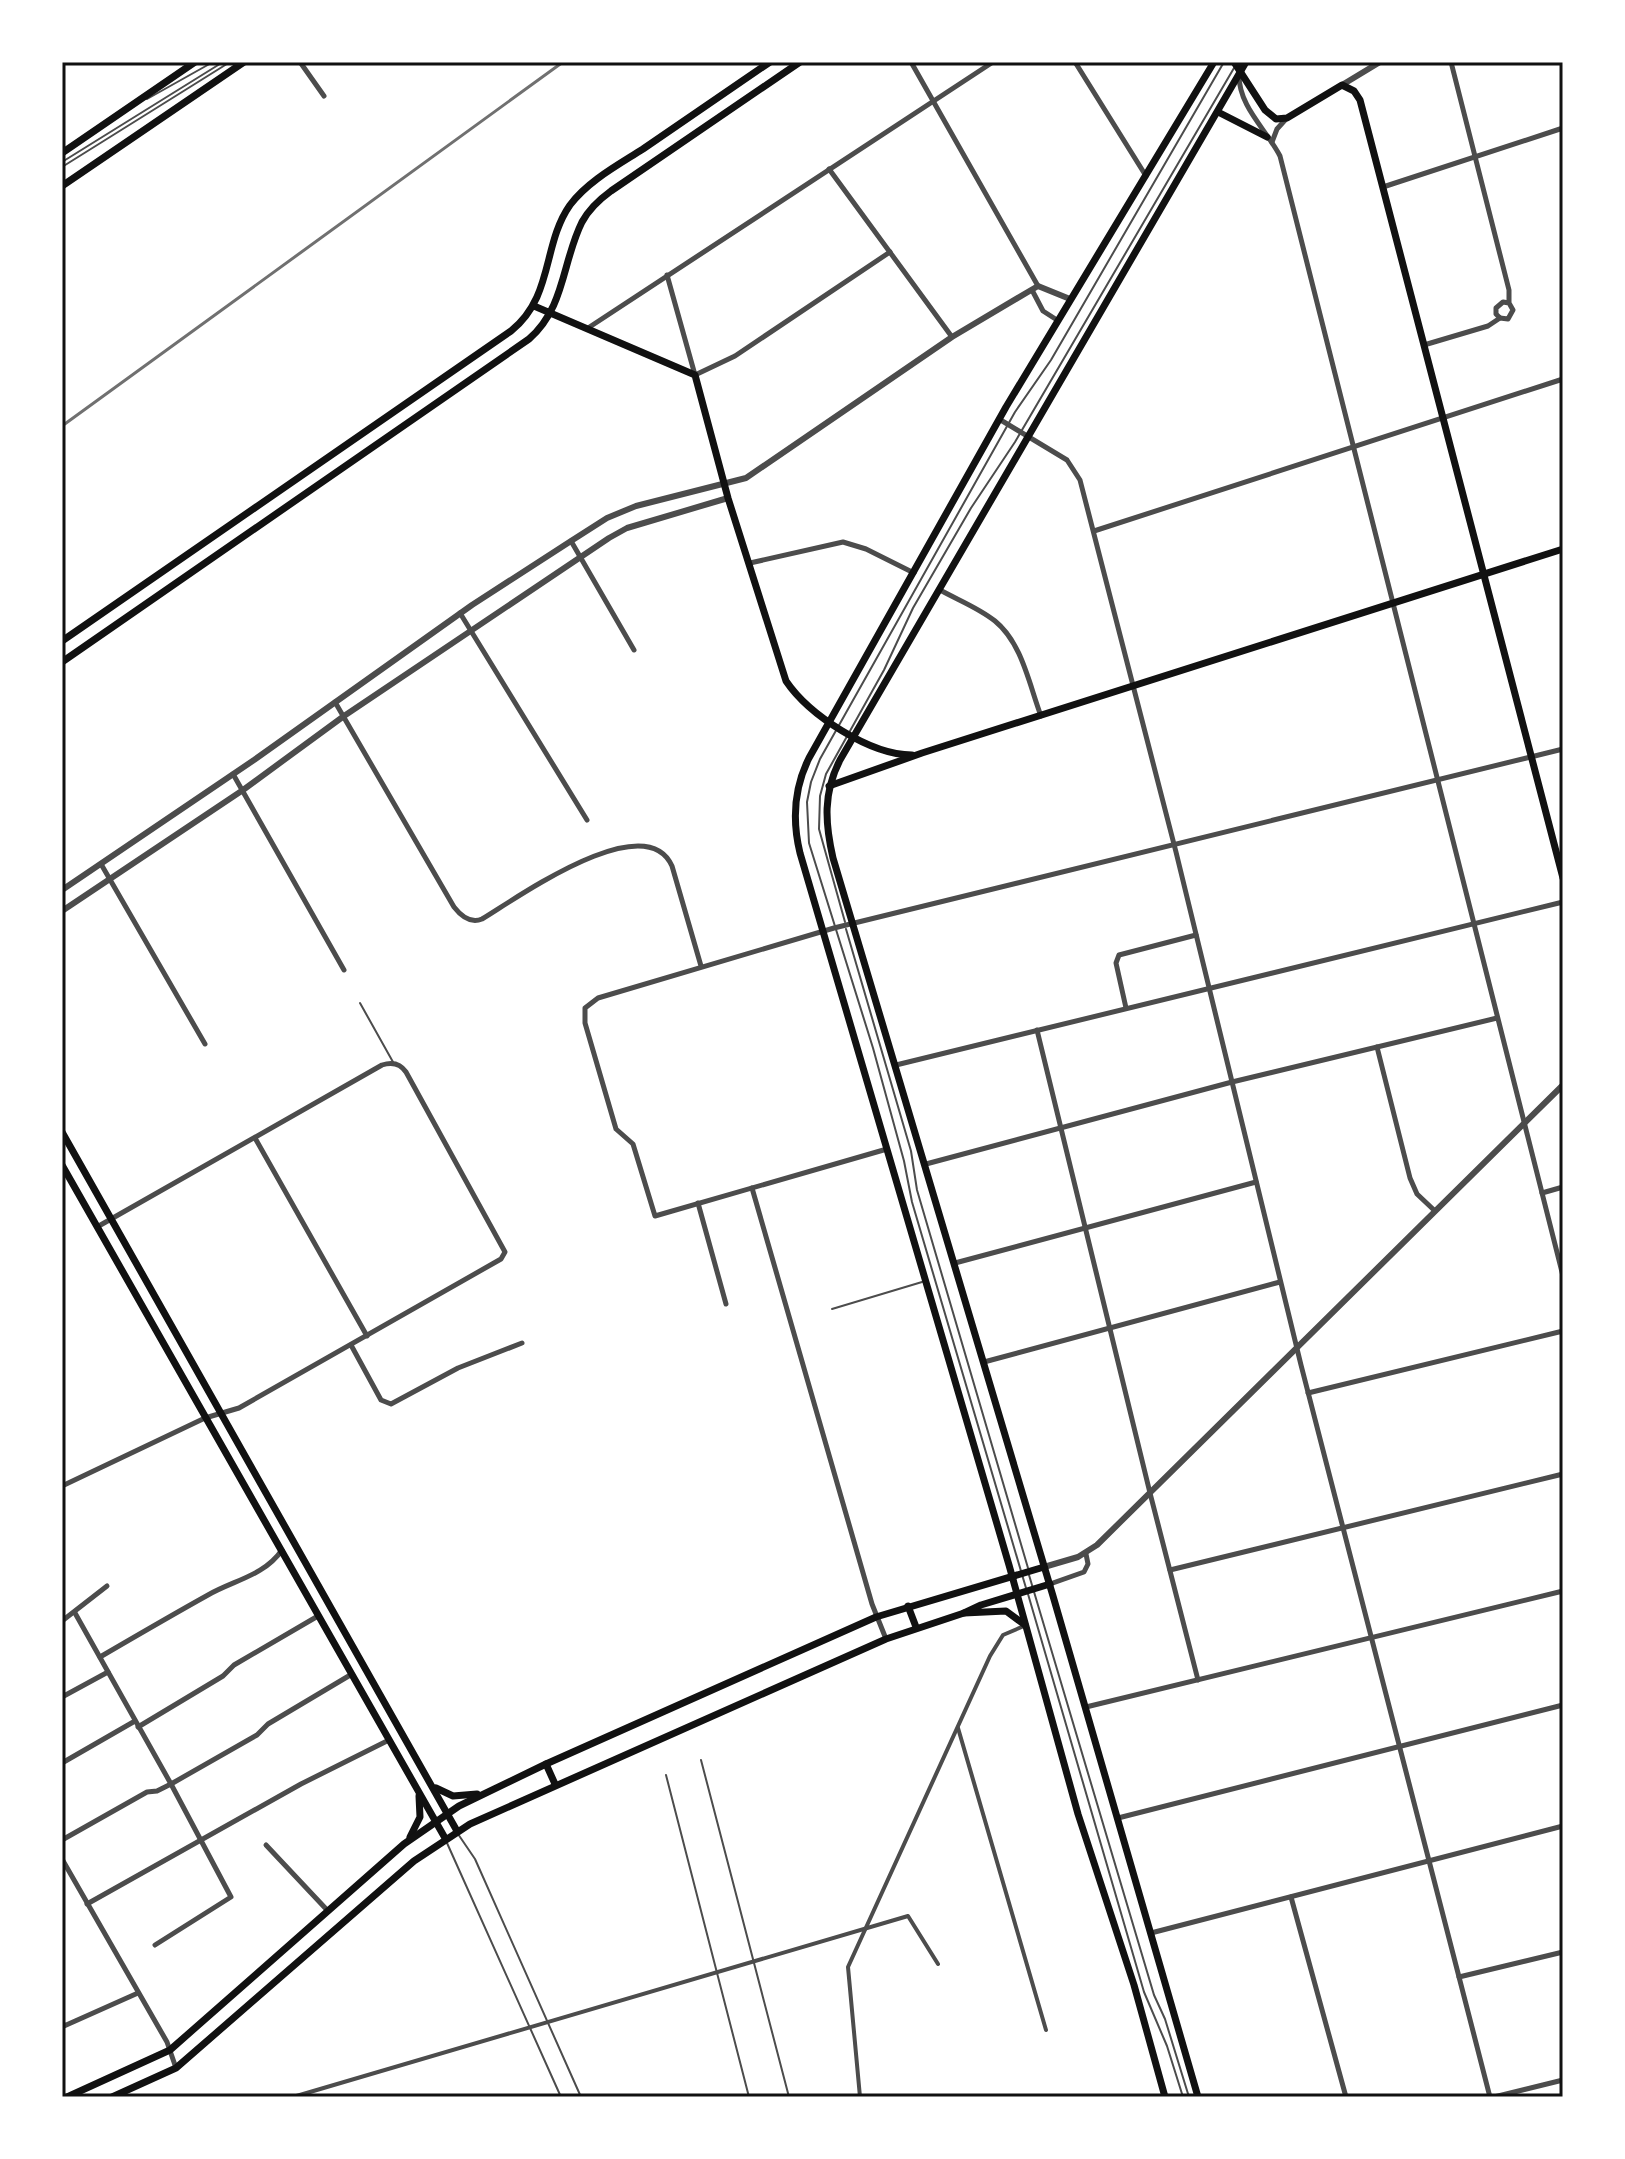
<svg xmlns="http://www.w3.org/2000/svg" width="1625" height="2159" font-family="Raleway,sans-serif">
<rect width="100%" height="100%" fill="#fff"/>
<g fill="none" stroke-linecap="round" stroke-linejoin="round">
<!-- service -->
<g stroke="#4c4c4c" stroke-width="2">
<polyline points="147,99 213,62"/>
<polyline points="62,162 223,62"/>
<polyline points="62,167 230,62"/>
<polyline points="845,922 819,829 820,796 826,774 884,670 913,608 971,508 1015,442 1234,68"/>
<polyline points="846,929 911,1151 917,1190 1028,1568"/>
<polyline points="360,1003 393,1062"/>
<polyline points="832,1309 922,1282"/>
<polyline points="1029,1575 1154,1995 1165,2019 1189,2097"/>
<polyline points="1026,1588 912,1202 904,1161 873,1048 809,843 807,802 811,782 820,759 1015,412 1051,360 1224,62"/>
<polyline points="1028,1594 1144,1992 1167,2046 1183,2097"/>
<polyline points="701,1760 789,2097"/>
<polyline points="666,1775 749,2097"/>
<polyline points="458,1834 475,1859 581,2097"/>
<polyline points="447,1843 561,2097"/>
</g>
<!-- pedestrian -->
<g stroke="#4c4c4c" stroke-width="4">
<polyline points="958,1728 1046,2030"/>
<polyline points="293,2097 908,1916 938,1964"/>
<polyline points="860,2097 848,1967 990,1656 1003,1635 1024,1626"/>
</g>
<!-- minor -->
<g stroke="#4c4c4c" stroke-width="5">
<polyline points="300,62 324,96"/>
<polyline points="911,62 1038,286"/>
<polyline points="1075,62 1146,176"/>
<polyline points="1451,62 1509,290 1509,303 1513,310 1508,319 1500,318 1496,314 1496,308 1503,302 1509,303"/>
<path d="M 1239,75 C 1239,107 1266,129 1280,156 L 1563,1276"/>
<polyline points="1272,142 1277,129 1286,119"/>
<polyline points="829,169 952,337"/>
<polyline points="1383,187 1563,128"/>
<polyline points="667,275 695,375 735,356 890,252"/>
<polyline points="1032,290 1043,311 1057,320"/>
<polyline points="588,328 993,62"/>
<polyline points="1424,345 1488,326 1500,318"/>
<polyline points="999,419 1067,460 1080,480 1176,852 1301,1365 1490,2097"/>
<polyline points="1094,531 1563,379"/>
<polyline points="571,541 634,650"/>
<polyline points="750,563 843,542 866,549 914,573"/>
<path d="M 940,590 C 958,600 979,608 995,621 C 1022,643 1029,684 1041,716"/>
<polyline points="460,613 587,820"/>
<path d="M 335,702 L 454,907 C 461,916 470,924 482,919 C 517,898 645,806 672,866 L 701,966"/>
<polyline points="233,774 344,970"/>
<polyline points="101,864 205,1044"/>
<polyline points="1126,1008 1116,963 1119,955 1196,935"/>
<polyline points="1037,1030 1150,1493 1198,1680"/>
<polyline points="1377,1047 1410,1178 1417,1194 1435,1211"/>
<polyline points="896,1065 1563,902"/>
<polyline points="255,1138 367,1336"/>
<polyline points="887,1149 655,1216 633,1144 616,1129 585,1023 585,1008 598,998 834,928 1563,749"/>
<polyline points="926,1164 1232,1082 1497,1018"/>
<polyline points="752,1188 872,1604 886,1639"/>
<polyline points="1542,1193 1563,1187"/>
<polyline points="698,1203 726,1304"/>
<polyline points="955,1263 1256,1182"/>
<polyline points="351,1345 381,1400 391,1404 458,1368 522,1343"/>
<polyline points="984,1362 1280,1282"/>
<polyline points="1308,1393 1563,1331"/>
<path d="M 62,1486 L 205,1418 L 239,1408 L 501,1259 L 505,1252 L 406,1072 C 400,1063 391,1062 382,1065 L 97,1227"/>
<polyline points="1170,1570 1563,1474"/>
<polyline points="1050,1584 1084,1572 1088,1564 1086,1554"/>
<polyline points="75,1613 171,1784 231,1897 155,1945"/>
<polyline points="62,1621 107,1586"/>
<path d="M 100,1657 C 136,1636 172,1615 208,1595 C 234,1580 264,1576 282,1550"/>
<polyline points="62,1697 108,1672"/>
<polyline points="1086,1707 1563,1591"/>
<polyline points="138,1727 223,1676 234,1665 318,1616"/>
<polyline points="62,1763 135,1721"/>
<polyline points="1118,1818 1563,1705"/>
<polyline points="62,1840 147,1792 157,1791 171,1784 257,1735 268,1724 352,1674"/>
<polyline points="266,1845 328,1911"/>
<polyline points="62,1859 167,2042 176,2068"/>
<polyline points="1291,1897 1346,2097"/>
<polyline points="87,1904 301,1784 389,1740"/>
<polyline points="1151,1933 1563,1826"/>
<polyline points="1459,1977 1563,1952"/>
<polyline points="62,2021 64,2026 138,1993"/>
<polyline points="1494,2097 1563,2080"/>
</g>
<!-- tertiary -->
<g stroke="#4c4c4c" stroke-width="6">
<polyline points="1342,85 1380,62"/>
<polyline points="62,890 254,760 472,605 571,541 607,518 636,506 746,478 952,337 1038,286 1070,299"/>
<polyline points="62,911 243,790 344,716 609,538 627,528 728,498"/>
<polyline points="1044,1567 1078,1557 1097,1545 1563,1085"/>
</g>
<!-- secondary -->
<g stroke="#111" stroke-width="7">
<polyline points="1234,62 1265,110 1276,119 1287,118 1342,85 1354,91 1360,100 1563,878"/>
<path d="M 534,306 L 695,375 L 728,498 L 786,681 C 809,715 870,755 912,755"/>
<path d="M 62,641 L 511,331 C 554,296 542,245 570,205 C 588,181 618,165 643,149 C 685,120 727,91 770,62"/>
<path d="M 62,662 L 529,339 C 565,308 562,262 582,222 C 589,209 600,199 611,191 L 800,62"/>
<polyline points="829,786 922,753 1563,549"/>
<polyline points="62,1132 457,1831"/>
<polyline points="62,1165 445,1838"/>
<polyline points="908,1606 916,1627"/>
<polyline points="546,1764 555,1784"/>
<polyline points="436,1788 453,1796 477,1794"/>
<polyline points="410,1837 420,1817 419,1796"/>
<polyline points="67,2097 170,2050 404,1844 459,1806 546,1764 876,1617 1044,1567"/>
<polyline points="112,2097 176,2068 414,1861 470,1824 886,1639 964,1613 981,1605 1050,1584"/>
</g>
<!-- primary -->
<g stroke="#111" stroke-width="7">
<polyline points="1218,112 1267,137"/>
<polyline points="62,153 195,62"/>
<polyline points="62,186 244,62"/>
<polyline points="964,1613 1006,1611 1025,1625"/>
<path d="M 1165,2097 L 1134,1985 L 1078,1814 L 1009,1565 L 800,853 C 792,820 794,788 809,758 L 1006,407 L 1214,62"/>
<path d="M 1198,2097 L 1053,1596 L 833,858 C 825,823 823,793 840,760 L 1246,62"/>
</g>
<!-- rail -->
<polyline stroke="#707070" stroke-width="3" points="62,426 563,62"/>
</g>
<!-- border -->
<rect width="1625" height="2159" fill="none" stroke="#ffffff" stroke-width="128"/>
<rect x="64" y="64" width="1497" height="2031" fill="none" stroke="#111" stroke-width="3"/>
</svg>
